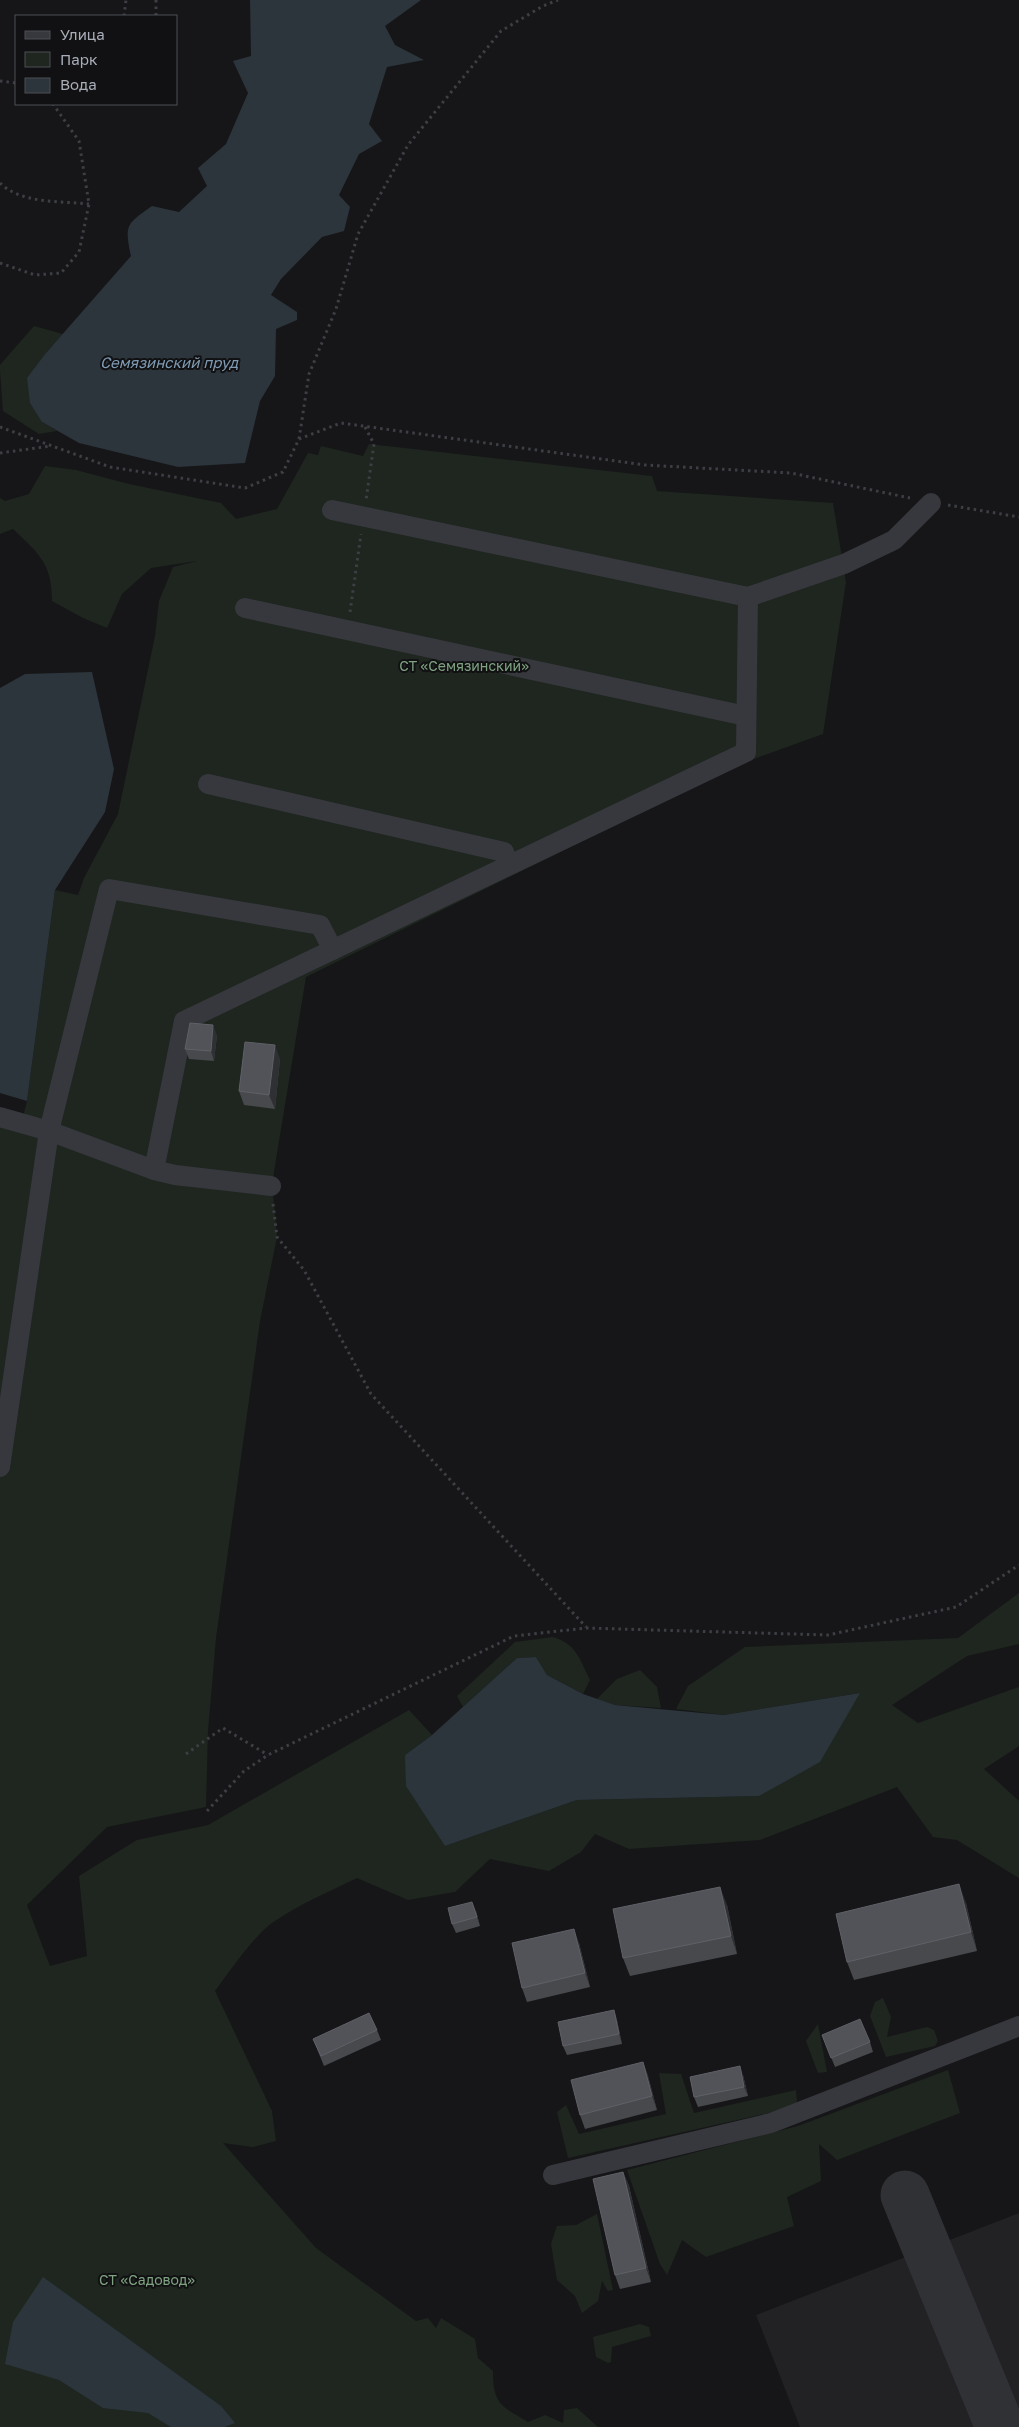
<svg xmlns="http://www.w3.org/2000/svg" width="1019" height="2427" font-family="'Golos Text',sans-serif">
<rect width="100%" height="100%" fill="#161618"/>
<!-- built -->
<polygon fill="#222225" points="1019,2213 1019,2427 800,2427 756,2315"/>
<!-- green -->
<g fill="#1e261f">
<polygon points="34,326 63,334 46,353 42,422 57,431 39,434 3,411 0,371 0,365"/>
<path d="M 369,444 L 652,476 L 657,491 L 833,503 L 846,582 L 823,734 L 737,765 L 306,977 L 272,1184 L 277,1237 L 260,1321 L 216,1638 L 208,1731 L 206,1807 L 107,1827 L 27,1905 L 50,1966 L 87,1956 L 79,1876 L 137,1840 L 208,1825 L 409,1710 L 432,1735 L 405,1755 L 445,1846 L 577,1800 L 759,1796 L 860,1693 L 724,1715 L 676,1709 L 688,1686 L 745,1647 L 958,1638 L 1019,1593 L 1019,1644 L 967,1656 L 892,1705 L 918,1723 L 1019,1687 L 1019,1746 L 984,1769 L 1019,1801 L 1019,1878 L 957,1840 L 933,1837 L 897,1787 L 760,1840 L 629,1849 L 595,1834 L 581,1852 L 549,1871 L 490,1859 L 455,1892 L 408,1900 L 357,1878 C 328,1892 298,1905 272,1923 C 253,1937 230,1971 215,1991 L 272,2111 L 276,2141 L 253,2147 L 223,2143 L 316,2248 L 416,2321 L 428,2318 L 436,2328 L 441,2318 L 475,2339 L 478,2358 L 493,2371 C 493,2404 501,2406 528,2422 L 545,2415 L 563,2423 L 564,2410 L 577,2408 L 598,2427 L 0,2427 L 0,1124 L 20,1129 L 27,1101 L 55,890 L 78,895 L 84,878 L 118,814 L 155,636 L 159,601 L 173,567 L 197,561 L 151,568 L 122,594 L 107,628 L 83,618 L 52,601 C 52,563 39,554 13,529 L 0,534 L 0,498 L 5,501 L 29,494 L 45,466 L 76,470 L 129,484 L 221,503 L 236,519 L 277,509 L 308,453 L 318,455 L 321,446 L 363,456 Z"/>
<path d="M 553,1637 C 576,1644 580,1659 590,1680 L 583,1694 L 547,1675 L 536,1657 L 517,1658 L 463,1707 L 457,1696 L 515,1642 Z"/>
<polygon points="640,1670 657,1687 661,1708 615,1705 597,1699 617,1679"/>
<polygon points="883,1998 891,2017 887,2037 927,2027 934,2030 938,2041 935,2046 886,2057 870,2016 875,2002"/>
<polygon points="818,2024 827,2072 818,2073 806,2041"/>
<polygon points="948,2070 960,2113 837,2160 819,2144 821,2181 787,2197 794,2226 706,2257 682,2240 667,2275 660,2264 627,2170 798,2126"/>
<polygon points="659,2073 681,2074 694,2113 796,2090 797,2103 773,2112 568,2158 557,2112 566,2105 579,2134 666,2114"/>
<polygon points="597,2214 613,2290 608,2291 602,2281 598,2301 582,2313 575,2296 557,2280 551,2244 557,2226 576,2225"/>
<polygon points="640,2324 649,2327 651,2336 612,2347 611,2362 608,2363 596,2357 593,2337"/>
</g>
<!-- water -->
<g fill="#2c353c">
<path d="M 250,0 L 421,0 L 385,26 L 395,45 L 424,60 L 387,67 L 369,124 L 382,141 L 359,154 L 339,195 L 350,207 L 344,231 L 322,237 L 281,279 L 271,295 L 297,312 L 297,320 L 276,329 L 275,376 L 260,401 L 245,463 L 178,467 L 79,443 L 42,422 L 30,403 L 27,378 L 46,353 L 131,256 C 124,224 127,224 152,206 L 179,212 L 207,186 L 198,168 L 226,144 L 248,93 L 233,61 L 251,56 Z"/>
<polygon points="92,672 114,769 105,812 55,890 27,1101 0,1093 0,688 25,674"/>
<polygon points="536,1657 547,1675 583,1694 615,1705 724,1715 860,1693 820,1762 759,1796 577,1800 445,1846 406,1786 405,1755 432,1735 517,1658"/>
<polygon points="43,2277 221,2406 235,2423 225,2427 171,2427 148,2413 103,2408 59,2380 5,2364 13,2322"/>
</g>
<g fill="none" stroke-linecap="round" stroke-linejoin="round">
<!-- taxiway -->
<polyline stroke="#303135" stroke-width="49" points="905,2195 1000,2427"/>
<!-- path -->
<g stroke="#3d3f44" stroke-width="3" stroke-dasharray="2.5 4" stroke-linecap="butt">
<polyline points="156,0 156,16"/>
<polyline points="124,16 126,0"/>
<polyline points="0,81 16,83"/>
<path d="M 0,183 C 21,204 61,201 89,204"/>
<polyline points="0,263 35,275 61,273 79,252 89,204 79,141 53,104"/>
<polyline points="0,427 110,467 245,488 283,472 299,439 341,423 645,465 791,473 910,498"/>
<polyline points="365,427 374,444 366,500"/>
<polyline points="299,439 309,374 336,309 358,234 408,145 501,31 543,6 558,0"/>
<polyline points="0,453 51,446"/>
<polyline points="948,505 1019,517"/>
<polyline points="350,612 361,534"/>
<polyline points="273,1204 277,1237 304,1270 371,1394 586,1627"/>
<polyline points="186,1754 223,1728 268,1755"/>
<polyline points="207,1811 244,1771 268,1755 514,1636 586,1628 828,1635 956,1607 1019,1565"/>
</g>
<!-- minor -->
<g stroke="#37383d" stroke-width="20">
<polyline points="332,510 748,597"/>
<polyline points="245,608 746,716"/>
<polyline points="208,784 504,852 509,865"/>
<polyline points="0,1117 49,1131 154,1170 175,1175 271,1186"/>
<polyline points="154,1170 184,1021 746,752 748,597 844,564 894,540 931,503"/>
<polyline points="0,1467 49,1131 109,889 320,925 333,950"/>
<polyline points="553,2175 771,2123 1019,2026"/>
</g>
</g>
<!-- wall -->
<g fill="#47494d">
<polygon points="217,1035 214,1061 189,1059 185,1049"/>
<polygon points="280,1059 275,1109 244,1105 239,1091"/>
<polygon points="966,1903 977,1951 854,1980 847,1962"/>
<polygon points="727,1905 737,1954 630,1976 623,1958"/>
<polygon points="476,1911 480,1926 456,1933 452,1924"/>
<polygon points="579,1943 590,1987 527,2002 522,1988"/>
<polygon points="614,2010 617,2020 622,2044 567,2055 563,2046"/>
<polygon points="377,2030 381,2040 324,2066 313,2039"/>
<polygon points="822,2035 870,2042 873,2052 835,2067"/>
<polygon points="643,2062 648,2076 657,2110 585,2129 580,2115"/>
<polygon points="743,2075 748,2096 698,2107 694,2097"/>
<polygon points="623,2172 629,2186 651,2282 620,2289 615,2275"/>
</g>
<!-- shaded-wall -->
<g fill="#2f3033">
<polygon points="213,1025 217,1035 214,1061 211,1051"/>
<polygon points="275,1045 280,1059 275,1109 269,1095"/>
<polygon points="959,1884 966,1903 977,1951 971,1932"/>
<polygon points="720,1887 727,1905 737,1954 731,1936"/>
<polygon points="472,1902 476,1911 480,1926"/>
<polygon points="574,1929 579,1943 590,1987 585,1973"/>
<polygon points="614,2010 617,2020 622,2044 619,2034"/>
<polygon points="643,2062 648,2076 657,2110 652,2096"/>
<polygon points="740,2066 743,2075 748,2096 744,2087"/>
<polygon points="623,2172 629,2186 651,2282 646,2268"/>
</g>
<!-- building -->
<g fill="#525359" stroke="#5f6168">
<polygon points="190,1023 213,1025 211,1051 185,1049"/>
<polygon points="245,1042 275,1045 269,1095 239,1091"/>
<polygon points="959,1884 971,1932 847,1962 836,1914"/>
<polygon points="720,1887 731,1936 623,1958 613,1909"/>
<polygon points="472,1902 477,1917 452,1924 448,1908"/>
<polygon points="574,1929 585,1973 522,1988 512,1943"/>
<polygon points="614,2010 619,2034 563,2046 558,2022"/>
<polygon points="369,2013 377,2030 321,2056 313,2039"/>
<polygon points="860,2019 870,2042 831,2058 822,2035"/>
<polygon points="643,2062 652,2096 580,2115 571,2080"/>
<polygon points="740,2066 744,2087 694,2097 690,2077"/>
<polygon points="623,2172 646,2268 615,2275 593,2179"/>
</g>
<g text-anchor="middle" stroke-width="4" stroke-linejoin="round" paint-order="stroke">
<!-- park labels -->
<g font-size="14" fill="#7fa381" stroke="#111113">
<text x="464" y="671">СТ «Семязинский»</text>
<text x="147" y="2285">СТ «Садовод»</text>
</g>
<!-- water labels -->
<g font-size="15" font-style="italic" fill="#7f9bb3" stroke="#111113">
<text x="169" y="368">Семязинский пруд</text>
</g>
</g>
<!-- legend -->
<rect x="15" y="15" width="162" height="90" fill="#111113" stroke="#4d4f55"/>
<rect x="25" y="31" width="25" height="8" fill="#37383d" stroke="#4d4f55"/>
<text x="60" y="40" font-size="15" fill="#a8adb8">Улица</text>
<rect x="25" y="52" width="25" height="15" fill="#1e261f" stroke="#4d4f55"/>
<text x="60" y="65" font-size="15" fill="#a8adb8">Парк</text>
<rect x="25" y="78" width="25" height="15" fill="#2c353c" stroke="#4d4f55"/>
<text x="60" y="90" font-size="15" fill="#a8adb8">Вода</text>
</svg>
